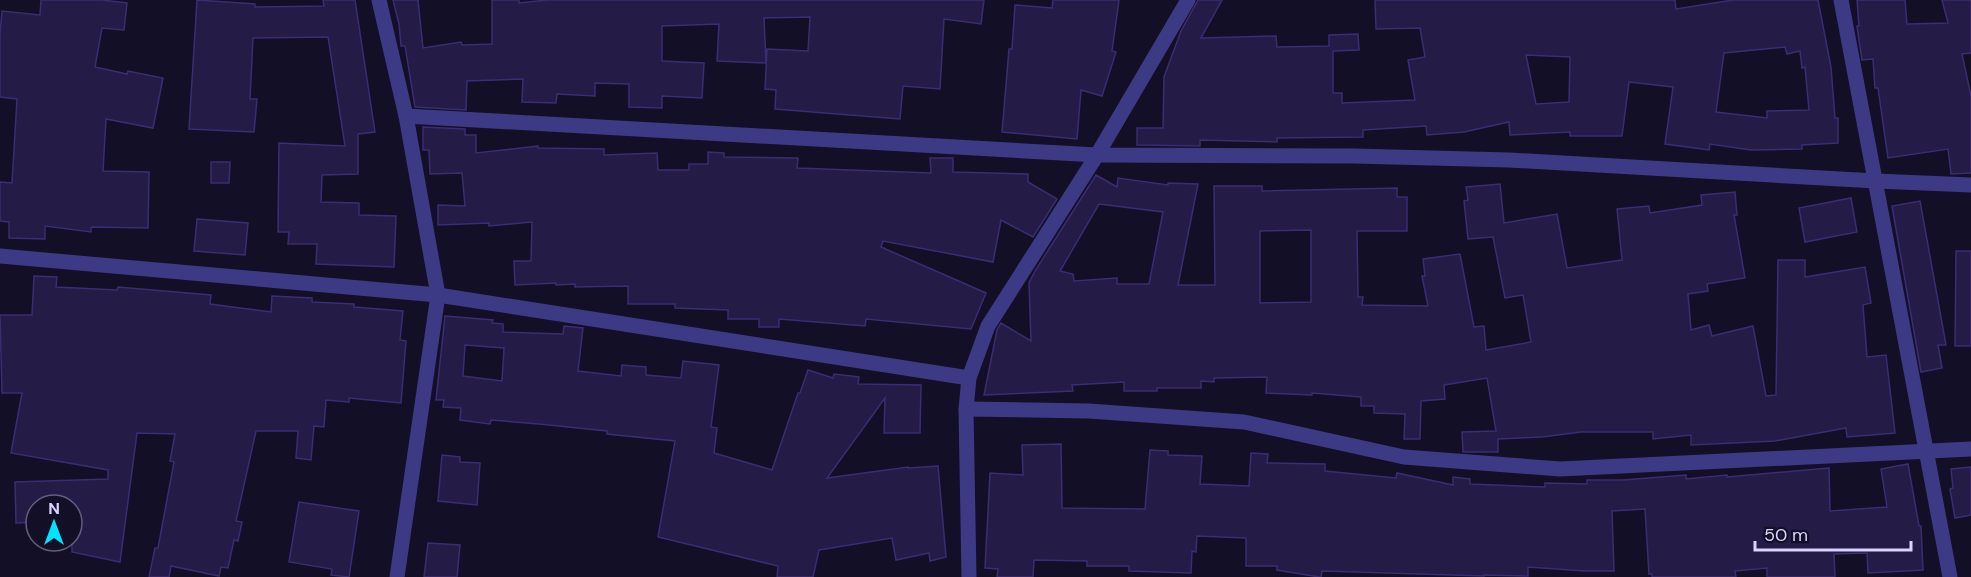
<svg xmlns="http://www.w3.org/2000/svg" width="1971" height="577" font-family="'DM Sans',sans-serif">
<rect width="100%" height="100%" fill="#130f26"/>
<!-- building -->
<g fill="#241b47" stroke="#3b2d73" stroke-width="1.5" fill-rule="evenodd">
<polygon points="41,0 102,0 127,3 124,30 102,28 95,67 127,74 128,71 163,78 153,128 106,119 103,171 149,172 148,228 91,227 91,232 45,226 45,239 9,238 9,222 0,221 0,182 12,183 17,99 0,97 0,34 2,11 40,15"/>
<polygon points="197,0 255,4 255,7 324,6 323,0 355,0 375,132 358,134 358,174 322,175 321,202 359,203 359,215 396,216 394,267 316,264 317,244 288,244 289,232 278,232 279,143 345,146 328,37 253,38 250,99 257,99 254,132 189,129"/>
<polygon points="393,0 418,0 423,48 461,42 462,45 492,44 492,0 519,0 519,3 547,0 984,0 981,24 944,19 940,89 903,86 900,119 775,109 776,90 765,89 767,49 808,51 810,17 764,18 766,63 717,61 719,24 662,26 662,61 704,63 702,98 662,96 662,108 629,107 629,84 595,83 595,96 557,94 556,103 522,102 523,79 467,81 466,110 415,107 405,46 401,46 399,24"/>
<polygon points="1053,0 1119,0 1112,51 1116,52 1102,96 1081,90 1077,139 1002,132 1009,49 1012,49 1015,5 1052,8"/>
<path d="M 1198,0 L 1222,0 L 1201,38 L 1276,36 L 1277,47 L 1329,46 L 1329,35 L 1358,34 L 1359,50 L 1333,51 L 1333,93 L 1342,93 L 1342,103 L 1415,100 L 1408,60 L 1425,57 L 1420,28 L 1376,29 L 1375,0 L 1675,0 L 1676,9 L 1733,0 L 1818,0 L 1831,67 L 1835,118 L 1838,118 L 1838,143 L 1802,145 L 1802,149 L 1751,150 L 1710,144 L 1709,150 L 1665,144 L 1673,87 L 1629,82 L 1622,136 L 1570,136 L 1570,132 L 1510,135 L 1509,122 L 1464,132 L 1427,135 L 1426,126 L 1363,130 L 1363,137 L 1277,138 L 1277,142 L 1200,140 L 1200,146 L 1137,145 L 1137,128 L 1163,128 L 1164,77 L 1181,31 ZM 1785,47 L 1787,54 L 1800,51 L 1802,68 L 1805,67 L 1809,110 L 1767,111 L 1767,118 L 1716,112 L 1724,53 ZM 1526,55 L 1570,57 L 1569,102 L 1536,104 Z"/>
<polygon points="1857,0 1905,0 1907,24 1948,23 1942,0 1971,0 1971,53 1962,54 1971,96 1971,173 1951,174 1948,149 1888,158 1878,88 1875,88 1873,59 1862,60 1857,26 1859,26"/>
<polygon points="423,127 465,129 465,135 476,135 476,153 538,146 538,148 604,149 604,155 657,153 658,170 689,170 689,164 708,164 708,152 724,153 724,157 798,158 797,168 931,173 930,158 953,158 953,172 1028,174 1028,182 1057,199 1033,237 1001,220 993,262 883,241 881,247 986,293 971,329 866,319 865,326 779,319 779,327 759,327 759,319 728,319 728,310 675,308 675,304 628,304 628,286 575,287 575,284 556,285 556,283 515,285 514,261 531,261 532,222 489,226 489,223 438,225 438,205 465,206 462,173 430,174 429,150 423,150"/>
<polygon points="211,162 230,162 229,183 211,183"/>
<path d="M 1096,175 L 1117,187 L 1118,178 L 1168,185 L 1168,183 L 1198,184 L 1178,285 L 1215,285 L 1214,186 L 1262,186 L 1262,191 L 1397,188 L 1397,197 L 1407,197 L 1407,231 L 1357,231 L 1358,297 L 1363,297 L 1362,305 L 1428,306 L 1422,276 L 1425,276 L 1423,259 L 1460,254 L 1474,327 L 1484,326 L 1486,350 L 1531,342 L 1523,295 L 1505,298 L 1493,237 L 1468,239 L 1464,201 L 1468,200 L 1466,187 L 1500,184 L 1504,223 L 1557,214 L 1567,268 L 1622,260 L 1617,209 L 1649,206 L 1650,213 L 1702,205 L 1701,195 L 1735,192 L 1737,215 L 1734,215 L 1745,278 L 1707,284 L 1708,291 L 1688,294 L 1691,330 L 1709,325 L 1712,336 L 1753,326 L 1766,396 L 1776,395 L 1778,260 L 1805,260 L 1805,277 L 1865,267 L 1871,303 L 1863,305 L 1867,357 L 1886,355 L 1895,433 L 1847,437 L 1846,428 L 1775,441 L 1691,445 L 1691,435 L 1653,439 L 1653,432 L 1581,432 L 1542,437 L 1498,439 L 1498,452 L 1463,452 L 1462,432 L 1496,431 L 1487,378 L 1444,385 L 1445,399 L 1421,401 L 1420,439 L 1404,439 L 1405,414 L 1374,413 L 1374,406 L 1361,406 L 1361,397 L 1312,393 L 1312,395 L 1266,393 L 1267,377 L 1214,378 L 1214,382 L 1201,381 L 1201,388 L 1157,388 L 1157,391 L 1124,391 L 1124,382 L 1072,385 L 1073,391 L 984,395 L 997,330 L 1001,323 L 1031,341 L 1029,283 L 1035,271 ZM 1099,204 L 1163,212 L 1149,284 L 1117,284 L 1117,278 L 1074,281 L 1073,274 L 1060,271 ZM 1311,230 L 1311,302 L 1260,303 L 1260,231 Z"/>
<polygon points="1851,198 1857,232 1805,242 1799,208"/>
<polygon points="1920,201 1946,345 1938,345 1942,368 1921,372 1892,206"/>
<polygon points="197,219 248,223 245,255 194,251"/>
<polygon points="1956,251 1971,251 1971,346 1955,346"/>
<polygon points="34,276 57,277 56,287 117,290 118,287 211,295 210,304 271,312 272,296 312,298 312,302 354,304 354,307 403,311 400,340 406,341 401,403 349,398 349,402 326,400 324,427 314,426 311,460 296,458 298,431 256,431 236,521 242,522 238,541 234,540 228,568 221,567 219,576 171,566 169,577 149,577 155,548 158,548 174,462 170,461 175,434 137,433 120,562 72,552 72,505 36,505 36,522 16,523 15,482 108,479 108,470 11,453 22,393 2,393 0,315 32,315"/>
<path d="M 445,316 L 493,320 L 492,323 L 503,324 L 503,332 L 563,334 L 564,326 L 583,328 L 578,371 L 621,376 L 622,365 L 646,367 L 646,375 L 681,378 L 683,361 L 719,365 L 711,427 L 717,428 L 714,453 L 772,470 L 798,393 L 800,393 L 808,370 L 833,378 L 834,374 L 859,377 L 858,384 L 921,385 L 920,433 L 884,433 L 885,398 L 827,478 L 908,467 L 908,468 L 938,466 L 946,557 L 930,561 L 929,553 L 896,560 L 892,538 L 819,550 L 813,577 L 777,577 L 778,566 L 658,537 L 675,441 L 607,434 L 607,431 L 539,424 L 491,420 L 490,424 L 460,420 L 461,408 L 443,407 L 444,400 L 436,400 ZM 465,345 L 504,348 L 502,381 L 463,376 Z"/>
<polygon points="1061,444 1062,508 1145,509 1150,450 1168,451 1168,455 1202,456 1200,484 1249,486 1251,453 1268,454 1267,463 1325,464 1325,471 1396,478 1397,473 1453,485 1453,477 1470,479 1470,484 1545,487 1545,483 1587,484 1587,480 1623,480 1686,475 1686,479 1727,475 1727,477 1829,468 1830,511 1887,507 1881,469 1908,464 1919,526 1921,526 1923,570 1868,573 1867,553 1834,554 1835,577 1767,577 1767,568 1735,571 1736,577 1652,577 1652,574 1649,574 1645,509 1612,511 1614,571 1585,571 1528,567 1528,576 1484,575 1484,576 1322,571 1321,577 1319,577 1277,570 1277,566 1246,566 1246,538 1197,536 1196,552 1192,551 1191,573 1129,571 1129,566 1087,566 1087,561 1034,560 1033,577 997,577 998,569 985,568 990,473 1023,475 1022,445"/>
<polygon points="442,455 460,457 460,462 480,463 477,505 438,501"/>
<polygon points="1971,467 1971,515 1955,518 1950,489 1953,488 1951,469"/>
<polygon points="299,502 359,511 349,577 331,575 332,569 289,562"/>
<polygon points="428,543 460,545 457,577 424,577"/>
</g>
<g fill="none" stroke-linecap="round" stroke-linejoin="round">
<!-- minor -->
<g stroke="#3d3a85" stroke-width="15">
<polyline points="379,0 406,116 438,295 397,577"/>
<polyline points="1841,0 1950,577"/>
<polyline points="406,116 1097,155 1354,156 1509,160 1876,181 1971,185"/>
<polyline points="0,256 438,295 969,378"/>
<polyline points="966,409 1089,411 1244,422 1404,457 1560,469 1971,449"/>
<polyline points="969,577 966,409 969,378 988,326 1097,155 1188,0"/>
</g>
</g>
<!-- north arrow -->
<g transform="translate(54 523)"><circle r="28" fill="#130f26" stroke="#625e7d" stroke-width="1.5"/>
<path d="M0-4.5L10 22L0 15L-10 22Z" fill="#00e5ff"/>
<text y="-9" font-size="16" font-weight="bold" text-anchor="middle" fill="#d9d4ff">N</text>
</g>
<!-- scale -->
<path d="M1755 541v9h156v-9" fill="none" stroke="#d9d4ff" stroke-width="3"/>
<text x="1764" y="541" font-size="18" fill="#d9d4ff" stroke="#130f26" stroke-width="4.5" paint-order="stroke">50 m</text>
</svg>
